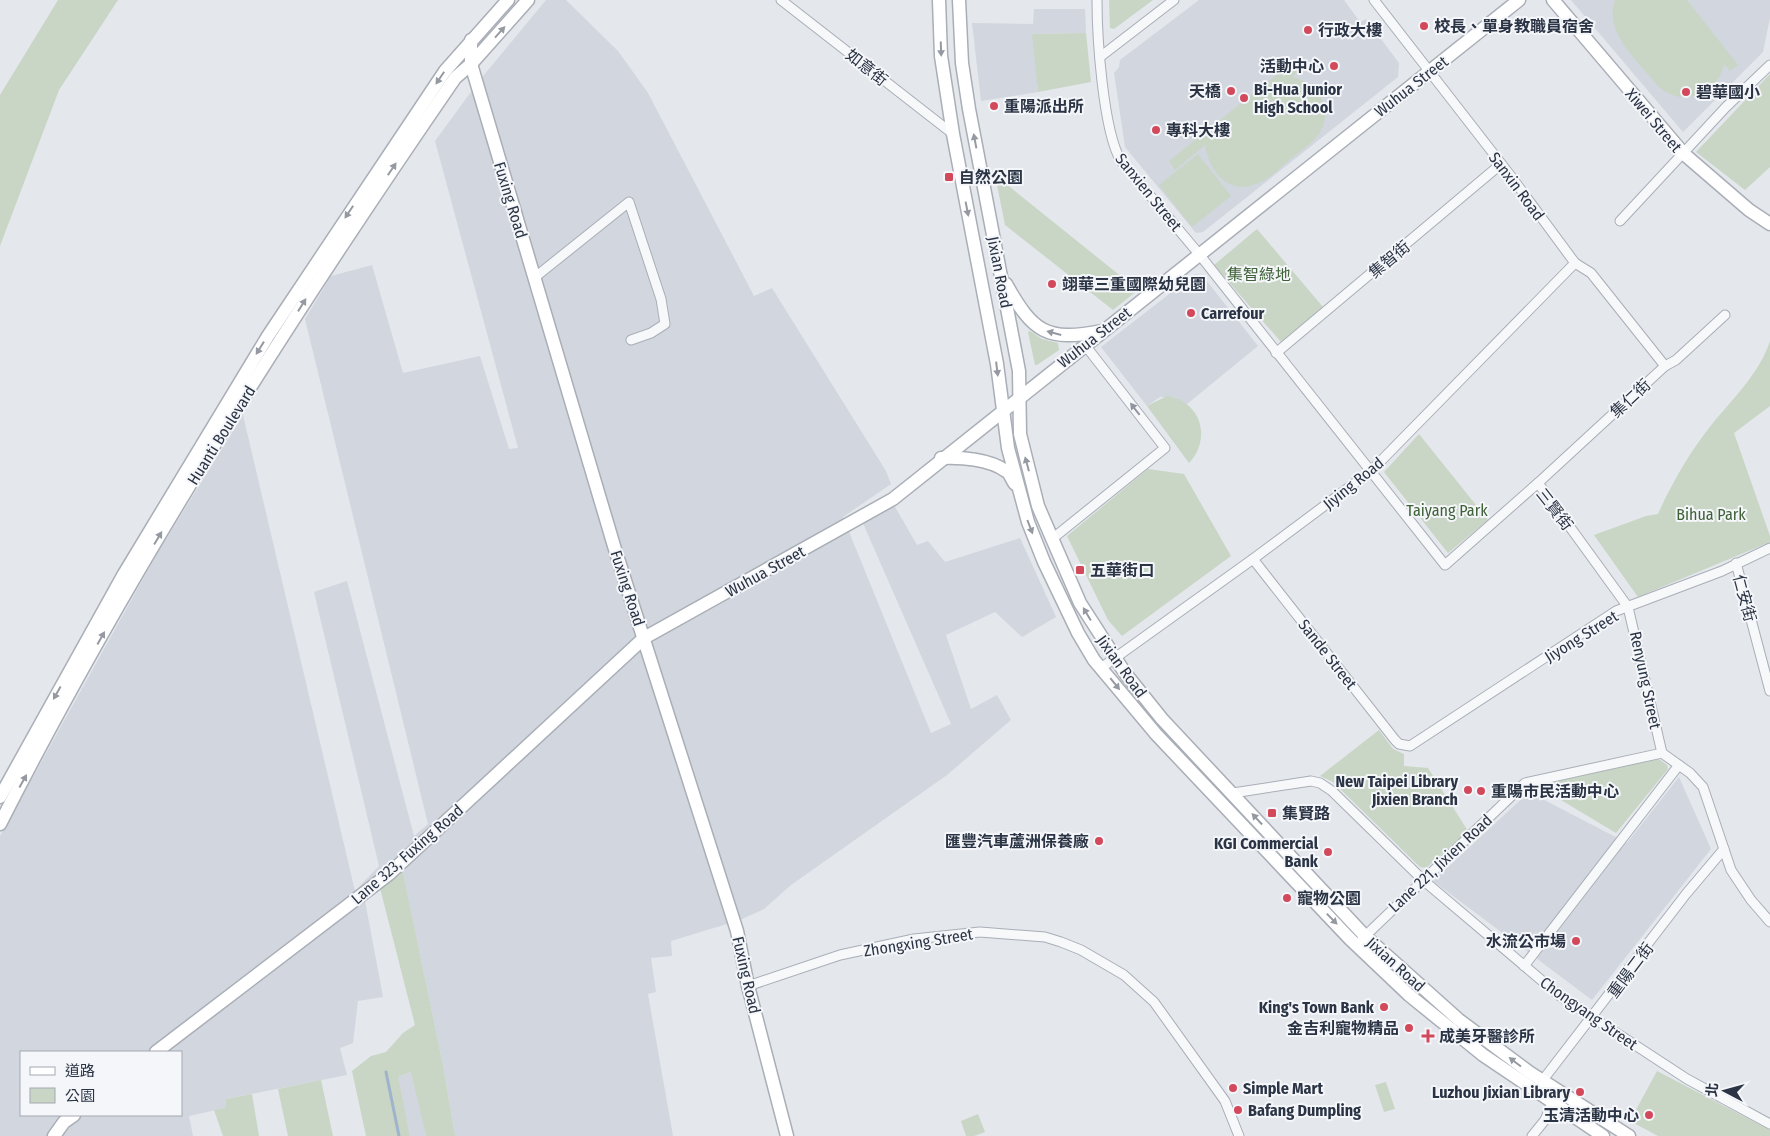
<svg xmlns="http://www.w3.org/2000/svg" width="1770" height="1136" font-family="'Fira Sans Condensed','Noto Sans TC',sans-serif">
<rect width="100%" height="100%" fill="#e4e7ec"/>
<!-- built -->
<g fill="#d2d6de" fill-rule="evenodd">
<path d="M 546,0 L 566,0 L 618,51 L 648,93 L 754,296 L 772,288 L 886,471 L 891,484 L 843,517 L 931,733 L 951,724 L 862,521 L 894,505 L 917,545 L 928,541 L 945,562 L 1020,538 L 1056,617 L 1022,637 L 995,612 L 946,635 L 971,709 L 997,695 L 1011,720 L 947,775 L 791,885 L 764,909 L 740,920 L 671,941 L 672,956 L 651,958 L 656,992 L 648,994 L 673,1136 L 455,1136 L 443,1065 L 402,869 L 365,901 L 383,997 L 358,1001 L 353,1043 L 340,1048 L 347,1075 L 226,1099 L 225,1108 L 189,1116 L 193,1136 L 0,1136 L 0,836 L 158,552 L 243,415 L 355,891 L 379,866 L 314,592 L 347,581 L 414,836 L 428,824 L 305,319 L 331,276 L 372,265 L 403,373 L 480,356 L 509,449 L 518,448 L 435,141 L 479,81 ZM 21,1052 L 181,1052 L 181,1115 L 21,1115 Z"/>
<polygon points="1199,0 1344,0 1360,22 1366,19 1399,63 1398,77 1203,232 1196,233 1125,147 1114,73 1119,67 1120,60"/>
<polygon points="1571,0 1770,0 1770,18 1763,52 1683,132"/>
<polygon points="1034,9 1085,9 1086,33 1033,34 1038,92 981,101 972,23 1033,24"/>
<polygon points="1195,274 1202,275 1258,346 1187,404 1174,397 1160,397 1147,406 1101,347"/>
<polygon points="1679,777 1711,849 1592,1000 1433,881 1529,792 1627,843"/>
<polygon points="412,1072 426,1136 410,1136 397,1077"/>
</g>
<!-- green -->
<g fill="#c9d6c5">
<polygon points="58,0 118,0 59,90 0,246 0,95"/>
<polygon points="1109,0 1153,0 1114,29 1110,28"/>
<path d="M 1615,0 L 1687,0 L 1738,65 L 1730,71 L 1724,64 C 1718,94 1683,108 1659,87 C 1640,63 1603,33 1615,0 Z"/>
<polygon points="1086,33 1091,82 1038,92 1032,34"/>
<path d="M 1296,59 L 1302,68 L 1292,77 C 1318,82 1335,110 1319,134 C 1311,145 1297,153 1287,162 C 1278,170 1268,180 1256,184 C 1227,195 1209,170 1205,145 L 1175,170 L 1169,161 Z"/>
<polygon points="1770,74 1770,167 1745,190 1696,152"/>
<polygon points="1198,154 1231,196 1192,227 1159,185"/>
<polygon points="995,175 1138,290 1113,310 1005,225"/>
<polygon points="1257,229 1323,307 1281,342 1214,265"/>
<polygon points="1030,331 1042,339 1058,343 1059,350 1037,365 1035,365 1028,332"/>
<path d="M 1770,341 L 1770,406 L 1734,433 L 1770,536 L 1770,542 L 1638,597 L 1594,535 L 1646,516 L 1658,514 C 1672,483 1688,455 1709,428 C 1731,400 1759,375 1770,341 Z"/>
<path d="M 1167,396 C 1201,401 1212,439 1189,463 L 1147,406 Z"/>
<polygon points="1419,434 1488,520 1448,553 1384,472"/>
<polygon points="1148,469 1184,474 1231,556 1122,636 1108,620 1067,536"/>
<polygon points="1379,730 1393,749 1404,754 1404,766 1428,768 1468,831 1426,868 1420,867 1333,782 1320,776"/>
<polygon points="1655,759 1659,759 1667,765 1668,769 1616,833 1536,785"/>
<polygon points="402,868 443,1065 455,1136 426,1136 411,1072 398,1077 410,1136 366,1136 352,1071 371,1056 386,1052 403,1033 415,1025 380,888"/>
<polygon points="1657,1071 1770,1130 1770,1136 1658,1136 1630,1121"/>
<polygon points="321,1080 333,1136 288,1136 278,1089"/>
<polygon points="1386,1082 1395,1109 1384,1112 1375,1085"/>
<polygon points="252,1094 259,1136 223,1136 214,1110 225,1108 226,1099"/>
<polygon points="978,1114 985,1132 974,1136 966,1136 961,1121"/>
</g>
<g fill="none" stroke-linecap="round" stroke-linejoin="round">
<!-- stream -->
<polyline stroke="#9fb4cc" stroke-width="3" points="386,1072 399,1136"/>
<!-- street casing -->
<g stroke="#a9aeb7" stroke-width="11">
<g id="street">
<polyline points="781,0 953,134"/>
<path d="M 1097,0 C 1097,37 1103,131 1121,161 L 1199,254 L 1445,565 L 1538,483 L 1628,607 L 1662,753"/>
<polyline points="1374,0 1510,175 1575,263 1591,273 1665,366"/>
<polyline points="1100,57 1174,0"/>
<polyline points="1620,221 1726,107 1770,65"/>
<polyline points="534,278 629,202 661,299 665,324 651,333 631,340"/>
<polyline points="1276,353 1501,164"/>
<polyline points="1538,483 1665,366 1676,360 1725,315"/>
<polyline points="1052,539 1165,448 1085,345"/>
<polyline points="1253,559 1395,740 1399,744 1410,746 1616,611 1722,571 1770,548"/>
<polyline points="1736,563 1770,691"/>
<polyline points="1101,668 1253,559 1371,471 1575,263"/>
<polyline points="1233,793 1311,781 1320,783 1332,791 1423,880 1560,996 1687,1079 1770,1124"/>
<polyline points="1362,939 1525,783 1662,753 1690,773 1703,787 1731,870 1751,900 1770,922"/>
<polyline points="1524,966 1679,765"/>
<polyline points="748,986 840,955 914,939 980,932 1045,937 1061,942 1081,950 1124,975 1154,1002 1225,1101 1239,1136"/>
<polyline points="1539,1085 1686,894 1724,849"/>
<polyline points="1532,1136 1545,1120 1554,1098"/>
</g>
</g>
<!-- secondary casing -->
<g stroke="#a9aeb7" stroke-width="15">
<g id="secondary">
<polyline points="939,0 941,56 953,134 997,364 1008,448 1028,522 1044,562 1078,633 1094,660 1156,734 1350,939 1409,995 1483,1055 1603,1136"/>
<polyline points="959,0 962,63 969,109 1019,371 1020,434 1038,506 1080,603 1125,673 1162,719 1365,936 1459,1020 1529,1072 1629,1136"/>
<polyline points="1553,0 1684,154 1749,210 1770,224"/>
<polyline points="471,40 471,64 614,546 737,931 748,986 787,1136"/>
<path d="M 1006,284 C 1033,332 1046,342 1102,331"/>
<path d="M 941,458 C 961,457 989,459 1006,471 C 1010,473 1012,480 1015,484"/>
<polyline points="0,797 124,574 268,336 445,71 508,0"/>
<path d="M 0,824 C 132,564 290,318 455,78 L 471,64 L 528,0"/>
<polyline points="156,1052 389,874 644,638 893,499 1519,0"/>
<polyline points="54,1136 64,1122 74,1115"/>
</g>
</g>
<!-- street -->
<use href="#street" stroke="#f7f8fa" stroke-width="9"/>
<!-- secondary -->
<use href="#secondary" stroke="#fff" stroke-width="12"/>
</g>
<!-- one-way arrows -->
<defs><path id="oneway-solid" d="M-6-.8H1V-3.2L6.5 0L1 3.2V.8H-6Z" transform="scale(1.25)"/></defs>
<g fill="#959aa2">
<use href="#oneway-solid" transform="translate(500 32) rotate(-48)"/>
<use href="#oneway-solid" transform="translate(941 49) rotate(88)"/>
<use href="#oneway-solid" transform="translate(440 78) rotate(124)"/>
<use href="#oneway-solid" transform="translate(975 141) rotate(-101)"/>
<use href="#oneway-solid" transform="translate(392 169) rotate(-56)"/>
<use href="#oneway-solid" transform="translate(967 209) rotate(79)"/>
<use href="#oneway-solid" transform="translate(349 212) rotate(124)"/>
<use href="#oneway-solid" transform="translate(302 305) rotate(-58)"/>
<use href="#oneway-solid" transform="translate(1054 333) rotate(-165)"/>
<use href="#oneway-solid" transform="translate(260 348) rotate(122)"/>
<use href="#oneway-solid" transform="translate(997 369) rotate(83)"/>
<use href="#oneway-solid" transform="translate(1027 464) rotate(-105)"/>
<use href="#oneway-solid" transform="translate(1030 527) rotate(69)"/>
<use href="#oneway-solid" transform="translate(158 538) rotate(-59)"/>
<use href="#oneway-solid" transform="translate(1087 614) rotate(-121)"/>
<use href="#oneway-solid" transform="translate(101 638) rotate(-61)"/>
<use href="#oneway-solid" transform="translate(1115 684) rotate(51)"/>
<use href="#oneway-solid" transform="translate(57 693) rotate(119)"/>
<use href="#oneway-solid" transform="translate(23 781) rotate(-61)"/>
<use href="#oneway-solid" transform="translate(1257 819) rotate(-133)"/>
<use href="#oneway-solid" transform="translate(1332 919) rotate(46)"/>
<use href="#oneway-solid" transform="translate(1515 1062) rotate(-143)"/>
</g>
<use fill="#9196a0" href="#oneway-solid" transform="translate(1135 409) rotate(-128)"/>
<!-- markers -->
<g fill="#d1495b" stroke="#f4f6f9" stroke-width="2">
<circle cx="1424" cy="26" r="5"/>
<circle cx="1308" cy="30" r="5"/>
<circle cx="1334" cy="66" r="5"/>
<circle cx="1231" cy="91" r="5"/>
<circle cx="1686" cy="92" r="5"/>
<circle cx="1244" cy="98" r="5"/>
<circle cx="994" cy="106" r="5"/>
<circle cx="1156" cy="130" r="5"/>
<rect x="944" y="172" width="10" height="10" rx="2.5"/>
<circle cx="1052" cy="284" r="5"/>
<circle cx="1191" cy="313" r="5"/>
<rect x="1075" y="565" width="10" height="10" rx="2.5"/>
<circle cx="1468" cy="790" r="5"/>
<circle cx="1481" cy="791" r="5"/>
<rect x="1267" y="808" width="10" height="10" rx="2.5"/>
<circle cx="1099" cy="841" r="5"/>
<circle cx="1328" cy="852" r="5"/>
<circle cx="1287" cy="898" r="5"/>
<circle cx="1576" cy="941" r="5"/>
<circle cx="1384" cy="1007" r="5"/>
<circle cx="1409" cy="1028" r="5"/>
<path d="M1425.5 1028.5h5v5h5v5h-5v5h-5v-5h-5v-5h5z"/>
<circle cx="1233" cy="1088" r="5"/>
<circle cx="1580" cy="1092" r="5"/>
<circle cx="1238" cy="1110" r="5"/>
<circle cx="1649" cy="1115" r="5"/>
</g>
<g text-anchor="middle" stroke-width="4" stroke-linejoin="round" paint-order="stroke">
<!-- poi labels -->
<g font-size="16" font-weight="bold" fill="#2b3445" stroke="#f4f6f9" text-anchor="start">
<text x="1434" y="32">校長、單身教職員宿舍</text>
<text x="1318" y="36">行政大樓</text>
<text x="1324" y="72" text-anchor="end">活動中心</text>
<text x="1254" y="95">Bi-Hua Junior<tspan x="1254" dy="18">High School</tspan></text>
<text x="1221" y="97" text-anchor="end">天橋</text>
<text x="1696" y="98">碧華國小</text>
<text x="1004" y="112">重陽派出所</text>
<text x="1166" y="136">專科大樓</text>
<text x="959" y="183">自然公園</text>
<text x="1062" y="290">翊華三重國際幼兒園</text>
<text x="1201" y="319">Carrefour</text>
<text x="1090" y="576">五華街口</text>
<text x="1458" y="787" text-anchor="end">New Taipei Library<tspan x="1458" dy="18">Jixien Branch</tspan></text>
<text x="1491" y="797">重陽市民活動中心</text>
<text x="1282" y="819">集賢路</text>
<text x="1089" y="847" text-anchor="end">匯豐汽車蘆洲保養廠</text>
<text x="1318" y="849" text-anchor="end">KGI Commercial<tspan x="1318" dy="18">Bank</tspan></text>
<text x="1297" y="904">寵物公園</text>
<text x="1566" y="947" text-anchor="end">水流公市場</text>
<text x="1374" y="1013" text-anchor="end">King's Town Bank</text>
<text x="1399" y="1034" text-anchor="end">金吉利寵物精品</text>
<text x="1439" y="1042">成美牙醫診所</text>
<text x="1243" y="1094">Simple Mart</text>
<text x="1570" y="1098" text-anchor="end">Luzhou Jixian Library</text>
<text x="1248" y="1116">Bafang Dumpling</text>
<text x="1639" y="1121" text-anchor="end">玉清活動中心</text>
</g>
<!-- street labels -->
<g font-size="16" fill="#2b3445" stroke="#f4f6f9">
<text transform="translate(867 67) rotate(38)" y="6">如意街</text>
<text transform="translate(1411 86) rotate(-38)" y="6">Wuhua Street</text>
<text transform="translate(1654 120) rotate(50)" y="6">Xiwei Street</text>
<text transform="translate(1517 186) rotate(53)" y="6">Sanxin Road</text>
<text transform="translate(1149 192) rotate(51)" y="6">Sanxien Street</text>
<text transform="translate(511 200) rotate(73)" y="6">Fuxing Road</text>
<text transform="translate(1389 259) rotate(-40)" y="6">集智街</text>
<text transform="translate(1000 272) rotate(79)" y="6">Jixian Road</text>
<text transform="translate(1094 337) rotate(-38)" y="6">Wuhua Street</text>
<text transform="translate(1630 398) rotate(-43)" y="6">集仁街</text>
<text transform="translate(221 435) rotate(-58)" y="6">Huanti Boulevard</text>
<text transform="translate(1353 483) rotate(-39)" y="6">Jiying Road</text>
<text transform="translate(1555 509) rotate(52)" y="6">三賢街</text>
<text transform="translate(765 571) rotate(-29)" y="6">Wuhua Street</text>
<text transform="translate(628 588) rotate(72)" y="6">Fuxing Road</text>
<text transform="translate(1745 598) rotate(75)" y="6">仁安街</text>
<text transform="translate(1581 636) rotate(-32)" y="6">Jiyong Street</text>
<text transform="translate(1328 654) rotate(52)" y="6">Sande Street</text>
<text transform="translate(1122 666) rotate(54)" y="6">Jixian Road</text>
<text transform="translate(1646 680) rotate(78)" y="6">Renyung Street</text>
<text transform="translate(407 854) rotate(-41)" y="6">Lane 323, Fuxing Road</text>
<text transform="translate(1440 863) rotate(-43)" y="6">Lane 221, Jixien Road</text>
<text transform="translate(918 942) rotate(-9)" y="6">Zhongxing Street</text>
<text transform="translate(1396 964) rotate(42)" y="6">Jixian Road</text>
<text transform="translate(1630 970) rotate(-53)" y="6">重陽二街</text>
<text transform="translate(747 975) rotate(77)" y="6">Fuxing Road</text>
<text transform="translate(1589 1013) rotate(35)" y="6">Chongyang Street</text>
</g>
<!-- park labels -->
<g font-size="16" fill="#3f6138" stroke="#f4f6f9">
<text x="1259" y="280">集智綠地</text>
<text x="1447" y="516">Taiyang Park</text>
<text x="1711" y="520">Bihua Park</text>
</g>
</g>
<!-- legend -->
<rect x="20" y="1051" width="162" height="65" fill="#f4f6f9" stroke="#a4a8b1"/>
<rect x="30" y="1067" width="25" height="8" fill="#ffffff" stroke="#a4a8b1"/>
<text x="65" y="1076" font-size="15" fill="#2b3445">道路</text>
<rect x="30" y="1088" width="25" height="15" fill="#c9d6c5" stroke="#a4a8b1"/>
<text x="65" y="1101" font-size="15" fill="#2b3445">公園</text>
<!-- north arrow -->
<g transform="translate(1725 1091) rotate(276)" stroke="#f4f6f9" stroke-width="4" paint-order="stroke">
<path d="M0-4L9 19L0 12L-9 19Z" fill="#2b3445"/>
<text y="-8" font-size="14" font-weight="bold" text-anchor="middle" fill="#2b3445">北</text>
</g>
</svg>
